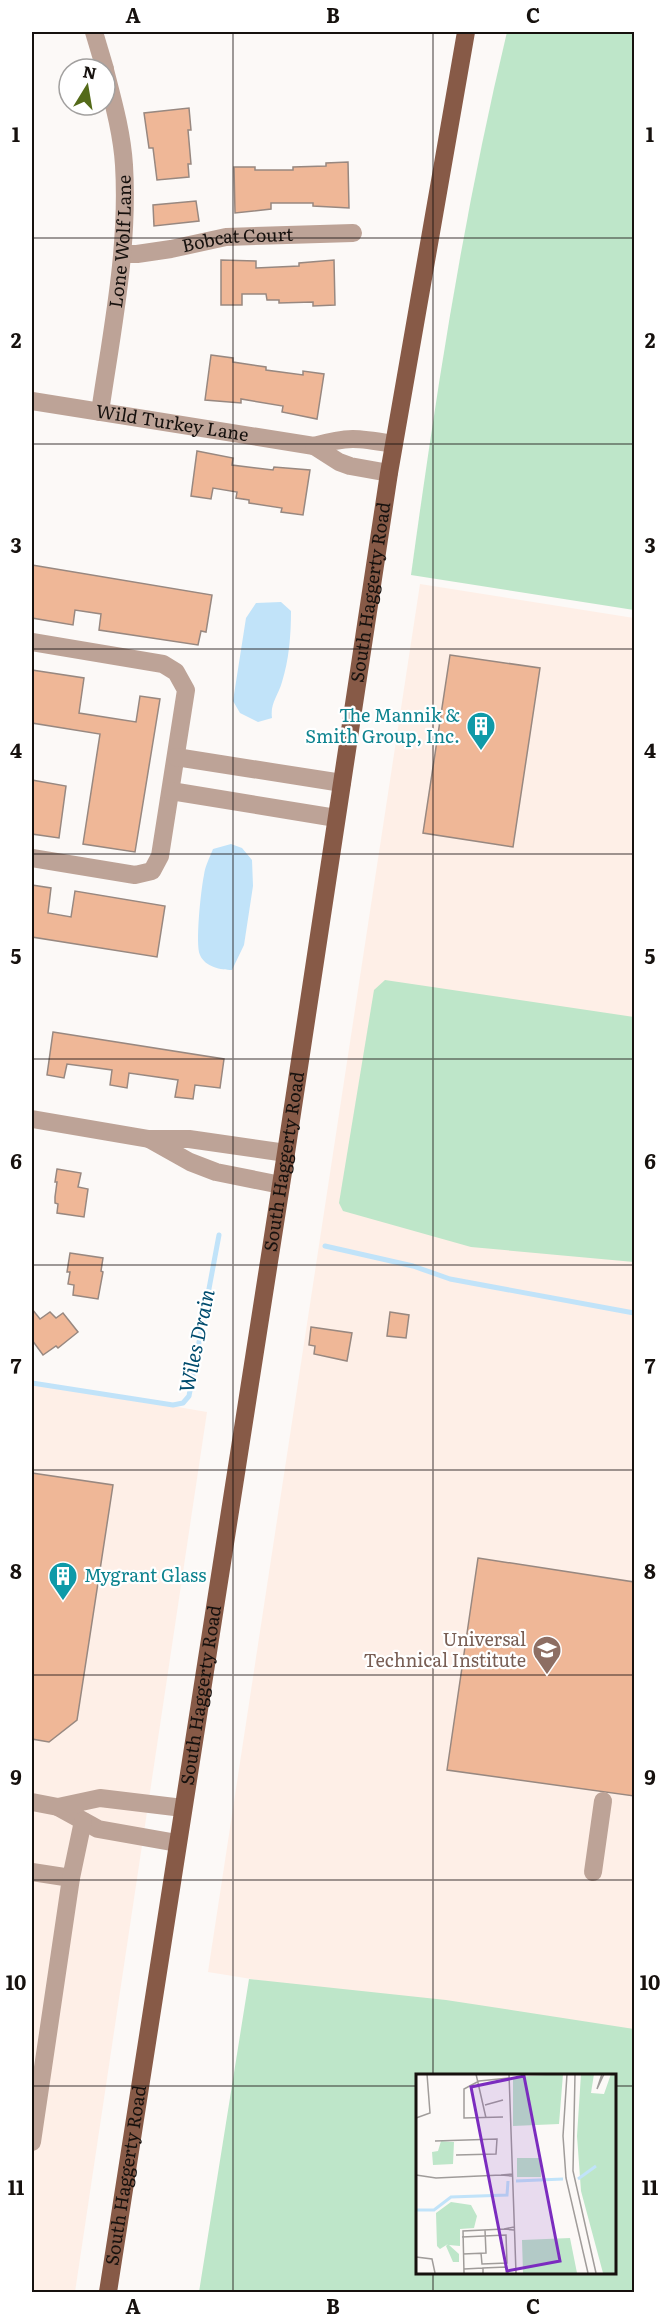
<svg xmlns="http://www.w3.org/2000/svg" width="666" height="2324" font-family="Literata,serif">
<rect width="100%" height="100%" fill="#fcf9f7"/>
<!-- built -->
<g fill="#feefe7">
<polygon points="420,584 634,618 634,2040 208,1972"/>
<polygon points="32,1382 207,1412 75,2292 32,2292"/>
</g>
<!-- green -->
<g fill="#bee6c9" fill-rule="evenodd">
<path d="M 507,32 L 634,32 L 634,610 L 411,575 C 436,393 464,211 507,32 Z"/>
<polygon points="385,980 634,1017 634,1262 471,1247 343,1211 339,1203 374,990"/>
<path d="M 249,1979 L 446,2000 L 634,2029 L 634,2292 L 199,2292 ZM 417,2075 L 614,2075 L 614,2272 L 417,2272 Z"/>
</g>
<!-- water -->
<g fill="#c1e3f9">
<path d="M 281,602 L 291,611 C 291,635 289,660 282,682 C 278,696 270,703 272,718 L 258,722 L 240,713 L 233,701 L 246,618 L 256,603 Z"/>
<path d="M 231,844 L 242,848 L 252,860 L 253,886 L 244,945 L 232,970 C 221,970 205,967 200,955 C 195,945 201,889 204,875 C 205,866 210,857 213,849 Z"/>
</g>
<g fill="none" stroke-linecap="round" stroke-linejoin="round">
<!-- stream -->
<g stroke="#c1e3f9" stroke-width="5">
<polyline points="325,1246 413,1266 450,1279 634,1313"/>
<polyline points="32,1383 173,1405 183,1403 189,1396 219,1235"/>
</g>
</g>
<!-- building -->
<g fill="#efb797" stroke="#988880" stroke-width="1.5">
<polygon points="189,108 191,130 188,130 191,164 188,164 189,177 157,180 153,148 149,148 144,113"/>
<polygon points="348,162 349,208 313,206 313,203 271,203 271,209 235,213 234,167 255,167 255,170 293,170 293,167 326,166 326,163"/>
<polygon points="196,201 199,221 154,226 153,205"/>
<polygon points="221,260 256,261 256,268 299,266 299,263 334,260 335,305 313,306 313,302 279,303 279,300 267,300 266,294 242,294 242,305 221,305"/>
<polygon points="211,355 233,358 233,362 266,367 266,370 303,375 303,371 324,374 317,419 282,412 283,406 241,399 241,403 205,400"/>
<polygon points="197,451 233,458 232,465 273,470 274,467 310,470 303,515 281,512 282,508 249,503 249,500 236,498 237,492 213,488 211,499 191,496"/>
<polygon points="32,565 212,595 206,632 201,631 198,645 99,630 101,614 75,610 73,625 32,618"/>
<polygon points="450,655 540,668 513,847 423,833"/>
<polygon points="32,670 84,678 79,713 136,722 140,696 160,699 135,852 83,844 100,734 32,723"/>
<polygon points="32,780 66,786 59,838 32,834"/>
<polygon points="32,885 51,888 48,913 71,917 75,891 165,906 157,957 32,937"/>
<polygon points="53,1032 224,1059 220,1088 195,1085 193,1099 175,1097 178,1080 129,1073 127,1088 110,1085 112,1070 67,1064 64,1078 47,1075"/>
<polygon points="57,1169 81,1173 78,1187 88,1189 84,1217 57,1213 58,1204 55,1203 55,1197 57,1182 55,1182"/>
<polygon points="70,1253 103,1258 101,1271 103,1272 98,1299 73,1295 74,1285 68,1284 70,1272 67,1272"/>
<polygon points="32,1309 40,1319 50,1312 56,1318 63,1313 78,1332 58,1348 56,1346 43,1355 32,1340"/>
<polygon points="390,1312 409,1315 406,1338 387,1336"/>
<polygon points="311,1327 352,1333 347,1361 314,1354 315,1346 309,1345"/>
<polygon points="32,1473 113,1485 77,1720 49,1742 32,1739"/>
<polygon points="478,1558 634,1582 634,1796 447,1770"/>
</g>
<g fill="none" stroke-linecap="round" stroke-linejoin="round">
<!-- minor -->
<g stroke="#bda397" stroke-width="18">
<polyline points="94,32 105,69"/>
<path id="s1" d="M 123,254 L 137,254 L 171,249 L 226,237 L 353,233"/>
<path id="s2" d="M 32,401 L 314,446"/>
<path id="s3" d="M 100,412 C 112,330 129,248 124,165 C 122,133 113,101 105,70"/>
<path d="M 389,473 L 350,466 L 339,462 L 314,446 C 349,436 358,438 393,444"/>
<polyline points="32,642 163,664 176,672 186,690 160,856 152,871 135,875 32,858"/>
<polyline points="176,757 342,783"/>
<polyline points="171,791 336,818"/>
<polyline points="32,1119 149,1139"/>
<polyline points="281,1185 216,1172 190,1162 149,1139 189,1139 286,1153"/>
<polyline points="32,1802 58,1807"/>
<polyline points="177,1843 98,1829 58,1807 100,1798 183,1808"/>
<polyline points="32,1872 71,1878 32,2142"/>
<polyline points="593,1872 603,1801"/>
<polyline points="71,1878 83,1821"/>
</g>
<!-- major -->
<path stroke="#875a47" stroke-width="18" id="s4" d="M 108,2292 L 286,1153 L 389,473 L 466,32"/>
</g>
<!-- grid -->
<path fill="none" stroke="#16110e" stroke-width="1.5" stroke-opacity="0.55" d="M 233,32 L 233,2292M 433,32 L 433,2075M 32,238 L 634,238M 32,444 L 634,444M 32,649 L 634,649M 32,854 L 634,854M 32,1059 L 634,1059M 32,1265 L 634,1265M 32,1470 L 634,1470M 32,1675 L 634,1675M 32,1880 L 634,1880M 32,2086 L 417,2086M 614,2086 L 634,2086M 433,2272 L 433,2292"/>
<!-- icons -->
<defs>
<g id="building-pin" transform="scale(1.5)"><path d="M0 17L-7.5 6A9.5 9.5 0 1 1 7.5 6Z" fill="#0f9aa8" stroke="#fff"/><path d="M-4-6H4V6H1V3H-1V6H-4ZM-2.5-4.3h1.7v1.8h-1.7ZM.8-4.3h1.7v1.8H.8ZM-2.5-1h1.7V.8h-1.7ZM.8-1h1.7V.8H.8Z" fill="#fff"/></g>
<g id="university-pin" transform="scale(1.5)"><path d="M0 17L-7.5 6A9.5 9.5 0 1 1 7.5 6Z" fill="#8d6e63" stroke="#fff"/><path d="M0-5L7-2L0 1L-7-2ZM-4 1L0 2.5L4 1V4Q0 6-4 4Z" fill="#fff"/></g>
</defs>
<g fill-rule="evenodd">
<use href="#building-pin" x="481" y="726"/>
<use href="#building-pin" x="63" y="1576"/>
<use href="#university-pin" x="547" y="1650"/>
</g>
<g text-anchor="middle" stroke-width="4.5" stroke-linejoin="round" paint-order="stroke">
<!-- street labels -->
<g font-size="18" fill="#16110e" stroke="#fff">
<text dy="6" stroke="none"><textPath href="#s3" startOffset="172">Lone Wolf Lane</textPath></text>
<text dy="6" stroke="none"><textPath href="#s1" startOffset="116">Bobcat Court</textPath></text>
<text dy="6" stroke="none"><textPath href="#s2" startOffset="142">Wild Turkey Lane</textPath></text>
<text dy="6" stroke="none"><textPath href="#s4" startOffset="1720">South Haggerty Road</textPath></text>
<text dy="6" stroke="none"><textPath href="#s4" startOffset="1144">South Haggerty Road</textPath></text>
<text dy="6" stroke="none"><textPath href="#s4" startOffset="604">South Haggerty Road</textPath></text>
<text dy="6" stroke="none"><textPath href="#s4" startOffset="118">South Haggerty Road</textPath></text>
</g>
<!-- culture labels -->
<g font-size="18" fill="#0d838f" stroke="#fff" text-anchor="end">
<text x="460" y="722">The Mannik &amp;<tspan x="460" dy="21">Smith Group, Inc.</tspan></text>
<text x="84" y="1582" text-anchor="start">Mygrant Glass</text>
</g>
<!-- education labels -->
<g font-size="18" fill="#785e54" stroke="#fff" text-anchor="end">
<text x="526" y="1646">Universal<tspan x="526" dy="21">Technical Institute</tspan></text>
</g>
<!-- water labels -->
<g font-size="20" font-style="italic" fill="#004c6e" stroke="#fff">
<text transform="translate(197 1341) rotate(-78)" y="7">Wiles Drain</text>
</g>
</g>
<!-- overview -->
<g transform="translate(416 2074)">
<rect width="200" height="200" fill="#fcf9f7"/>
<path d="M 147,0 L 143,50 L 97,52 L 97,3 ZM 165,0 L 178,0 L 175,19 L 188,20 L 195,0 L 199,0 L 199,199 L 187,199 L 165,117 L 161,62 ZM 25,67 L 38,68 L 37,90 L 17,91 L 16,78 L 22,77 ZM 124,84 L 125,103 L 101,103 L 101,84 ZM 35,128 L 55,131 L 61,142 L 58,154 L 44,155 L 44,172 L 33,171 L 43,180 L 43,188 L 37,188 L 30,172 L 32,170 L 24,175 L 21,172 L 20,139 ZM 154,164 L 161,199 L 107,199 L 106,166 Z" fill="#bee6c9"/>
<path fill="none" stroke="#c1e3f9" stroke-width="3" d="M 162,105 L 180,92M 100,107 L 147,105M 0,136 L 18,136 L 35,123 L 91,121 L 92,107"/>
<path fill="none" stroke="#a09c9a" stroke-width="1.5" d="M 60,0 L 70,44M 93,0 L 100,199M 151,0 L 147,62 L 150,104 L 172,199M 159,0 L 157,97 L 180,199M 186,0 L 181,15 L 188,0M 69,31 L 87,26M 87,43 L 48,44 L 48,15 L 63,7 L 93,4M 0,44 L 14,39 L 11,0M 19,67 L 81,65 L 80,80 L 40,81M 96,100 L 85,101 L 96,102M 0,101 L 20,104 L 85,101M 98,153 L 88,155 L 98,156M 46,163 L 90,161 L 91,189 L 66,190 L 65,179M 47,180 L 70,179 L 69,156M 0,183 L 16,185 L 19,199M 48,195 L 67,194M 48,199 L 47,157 L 88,155M 67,199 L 67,194 L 90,193 L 92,199"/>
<path fill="#7b2cbf" fill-opacity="0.15" stroke="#7b2cbf" stroke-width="3" d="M 108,2 L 144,187 L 91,197 L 55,13 Z"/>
<rect width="200" height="200" fill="none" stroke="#16110e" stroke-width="3"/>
</g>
<!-- border -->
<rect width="666" height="2324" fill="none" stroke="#ffffff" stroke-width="66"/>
<!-- north arrow -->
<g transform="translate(87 87) rotate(11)"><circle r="28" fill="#ffffff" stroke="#a2a09f" stroke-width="1.5"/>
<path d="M0-4.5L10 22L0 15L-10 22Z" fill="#546a19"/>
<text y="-9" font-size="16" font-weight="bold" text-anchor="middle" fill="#16110e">N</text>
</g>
<rect x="33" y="33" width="600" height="2258" fill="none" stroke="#16110e" stroke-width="2"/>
<g font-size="20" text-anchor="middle" font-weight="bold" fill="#16110e">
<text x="133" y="23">A</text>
<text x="333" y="23">B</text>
<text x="533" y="23">C</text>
<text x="16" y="142">1</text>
<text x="650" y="142">1</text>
<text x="16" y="348">2</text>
<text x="650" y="348">2</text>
<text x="16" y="553">3</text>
<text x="650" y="553">3</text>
<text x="16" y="758">4</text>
<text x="650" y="758">4</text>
<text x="16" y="964">5</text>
<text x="650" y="964">5</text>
<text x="16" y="1169">6</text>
<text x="650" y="1169">6</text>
<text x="16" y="1374">7</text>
<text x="650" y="1374">7</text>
<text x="16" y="1579">8</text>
<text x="650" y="1579">8</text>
<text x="16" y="1785">9</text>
<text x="650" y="1785">9</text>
<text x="16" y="1990">10</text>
<text x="650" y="1990">10</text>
<text x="16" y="2195">11</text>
<text x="650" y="2195">11</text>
<text x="133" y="2314">A</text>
<text x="333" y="2314">B</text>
<text x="533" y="2314">C</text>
</g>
</svg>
